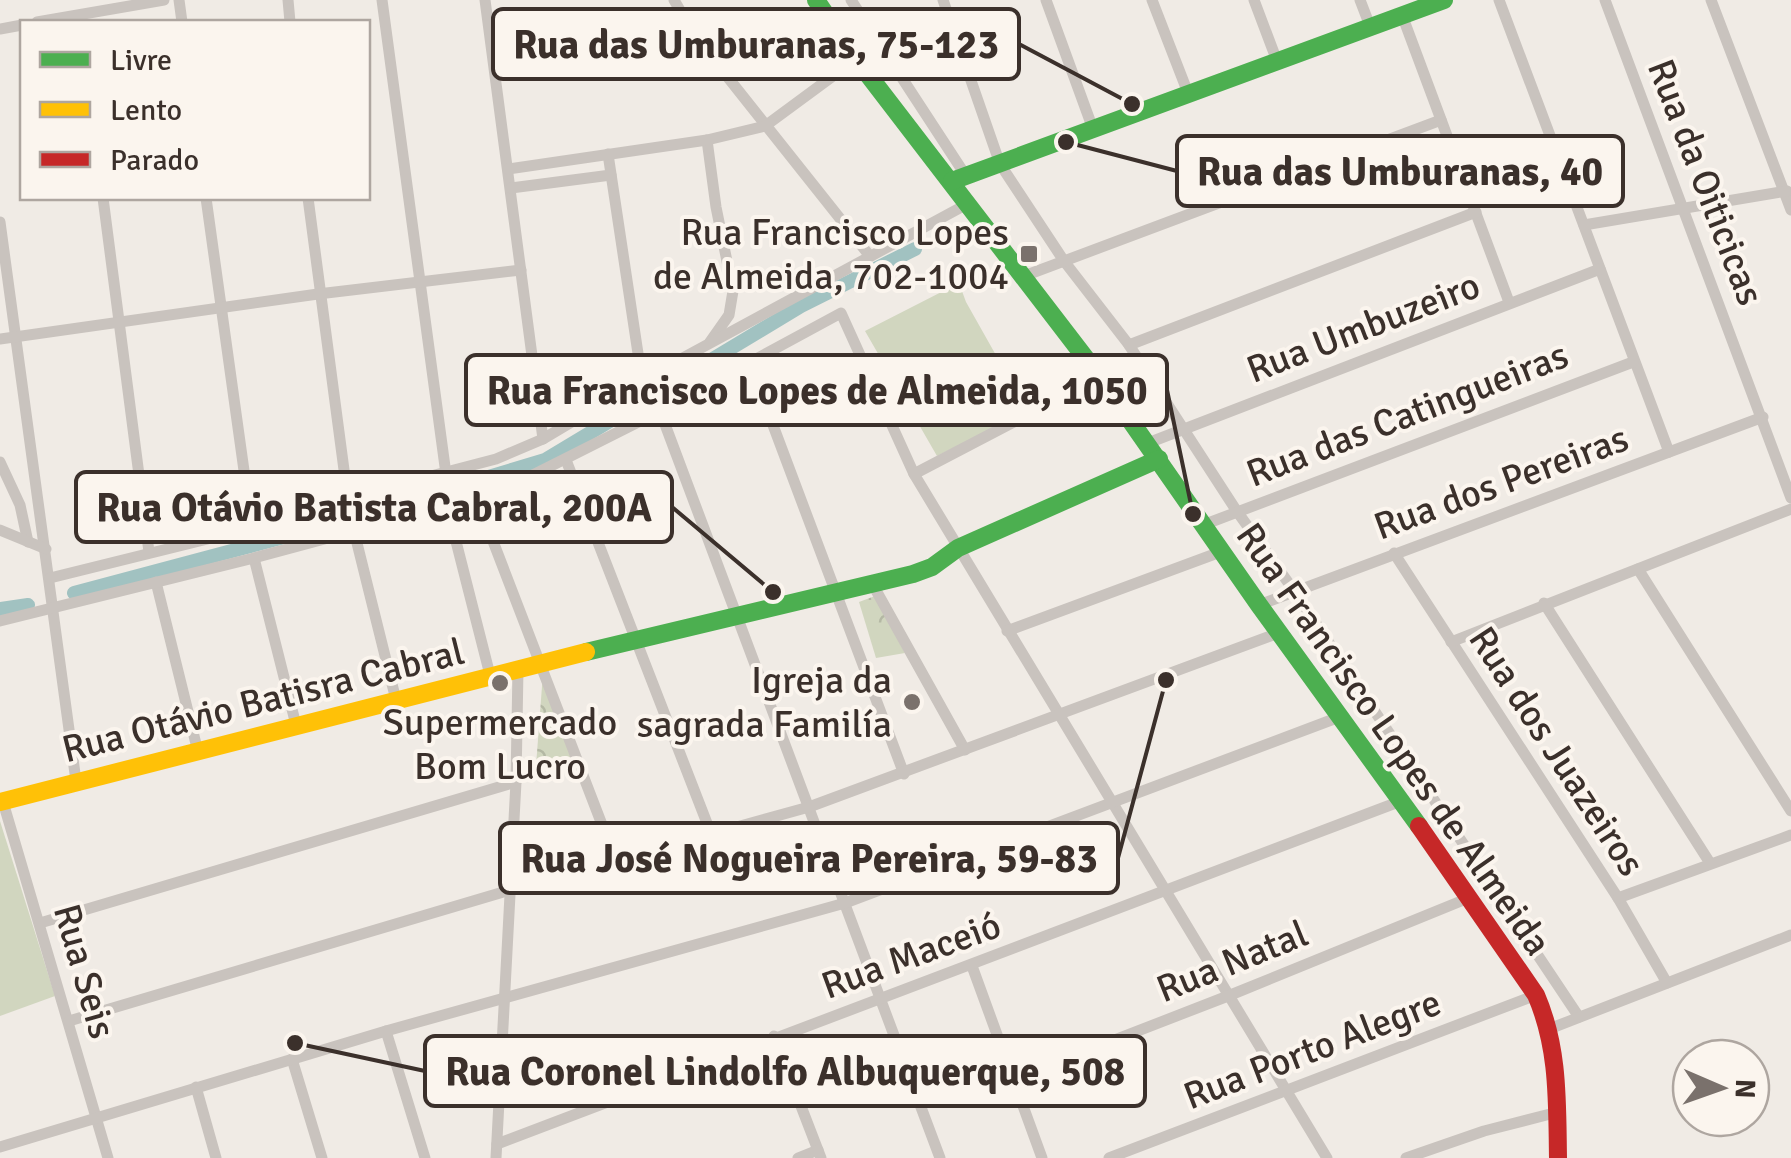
<svg xmlns="http://www.w3.org/2000/svg" width="1791" height="1158" font-family="Signika,sans-serif">
<defs>
<pattern id="park-crowns" width="20" height="18" patternUnits="userSpaceOnUse" patternTransform="scale(2.5)"><rect width="20" height="18" fill="#d1d6bf"/><path d="M2 6a3 3 0 1 1 6 0M12 15a3 3 0 1 1 6 0" fill="none" stroke="#b4b8a4"/></pattern>
</defs>
<rect width="100%" height="100%" fill="#f0ebe5"/>
<!-- park -->
<g fill="url(#park-crowns)">
<polygon points="875,596 905,653 876,658 859,602"/>
<polygon points="543,673 577,763 536,766"/>
</g>
<!-- pitch -->
<g fill="#d1d6bf">
<polygon points="959,283 966,302 1028,412 937,456 865,331"/>
<polygon points="0,821 55,996 0,1016"/>
</g>
<g fill="none" stroke-linecap="round" stroke-linejoin="round">
<!-- canal -->
<g stroke="#a1c2c1" stroke-width="14">
<polyline points="472,482 545,460 801,306 915,249"/>
<polyline points="74,593 348,520"/>
<polyline points="0,609 28,605"/>
</g>
<!-- street -->
<g stroke="#c9c3be" stroke-width="11">
<polyline points="179,0 182,22"/>
<polyline points="288,0 290,22"/>
<polyline points="382,0 446,474 447,506 490,675"/>
<polyline points="485,0 543,439"/>
<polyline points="674,0 695,36 869,255"/>
<polyline points="851,0 966,176"/>
<polyline points="943,0 1000,164 1064,261 1129,345 1236,510 1295,592 1579,1017"/>
<polyline points="1046,0 1093,129"/>
<polyline points="1152,0 1188,93"/>
<polyline points="1254,0 1277,61"/>
<polyline points="1360,0 1370,26"/>
<polyline points="1499,0 1669,452"/>
<polyline points="1605,0 1791,498"/>
<polyline points="1711,0 1791,210"/>
<polyline points="1402,15 1509,302"/>
<polyline points="37,22 164,0"/>
<polyline points="0,29 22,25"/>
<polyline points="838,35 869,26"/>
<polyline points="495,71 695,36"/>
<polyline points="707,140 716,207 733,291 729,315 710,342"/>
<polyline points="608,154 642,380"/>
<polyline points="508,169 707,140 765,126 856,59"/>
<polyline points="511,188 611,175"/>
<polyline points="103,198 149,552"/>
<polyline points="206,198 252,528"/>
<polyline points="308,198 350,515 396,700"/>
<polyline points="0,222 76,781"/>
<polyline points="1584,225 1787,191"/>
<polyline points="1024,276 1441,120"/>
<polyline points="0,339 318,294 521,270"/>
<polyline points="1129,345 1476,212"/>
<polyline points="750,364 904,774"/>
<polyline points="660,411 940,1158"/>
<polyline points="1148,443 1600,269"/>
<polyline points="566,460 712,836"/>
<polyline points="0,462 20,505 28,542"/>
<polyline points="914,474 1100,377"/>
<polyline points="476,497 616,861"/>
<polyline points="1203,525 1633,362"/>
<polyline points="0,530 46,549"/>
<polyline points="1394,553 1618,898 1667,983"/>
<polyline points="254,558 296,725"/>
<polyline points="1638,569 1791,811"/>
<polyline points="50,578 252,528 347,498 496,459 543,439 642,380 969,203"/>
<polyline points="156,582 198,752"/>
<polyline points="873,585 965,750"/>
<polyline points="1544,603 1710,863"/>
<polyline points="1259,605 1763,417"/>
<polyline points="0,621 254,558 447,506 525,479 660,411 841,313 914,474 1327,1158"/>
<polyline points="1007,631 1223,551"/>
<polyline points="1451,642 1791,509"/>
<polyline points="3,802 108,1158"/>
<polyline points="1618,898 1791,835"/>
<polyline points="40,923 516,782"/>
<polyline points="972,966 1042,1158"/>
<polyline points="69,1021 510,890 809,807 1281,632"/>
<polyline points="1549,1029 1791,935"/>
<polyline points="386,1031 425,1158"/>
<polyline points="774,1036 821,1158"/>
<polyline points="292,1059 322,1158"/>
<polyline points="1014,1079 1228,996 1471,897"/>
<polyline points="196,1087 216,1158"/>
<polyline points="497,1144 1401,801"/>
<polyline points="0,1147 386,1031 845,903 1342,716"/>
<polyline points="496,1158 516,782 518,669"/>
<polyline points="798,1158 818,1150"/>
<polyline points="1109,1158 1536,995"/>
<polyline points="1406,1158 1484,1131 1558,1112"/>
</g>
<!-- fast -->
<g stroke="#4caf50" stroke-width="18">
<polyline points="816,0 856,59 1100,377 1259,605 1419,826"/>
<polyline points="952,181 1444,0"/>
<polyline points="586,652 913,574 932,567 958,548 1159,459"/>
</g>
<!-- slow -->
<polyline stroke="#ffc107" stroke-width="18" points="0,802 586,652"/>
<!-- jam -->
<path stroke="#c62828" stroke-width="18" d="M 1419,826 L 1536,995 C 1559,1048 1557,1102 1558,1158"/>
</g>
<!-- markers -->
<g fill="#7a716c" stroke="#fbf5ee" stroke-width="4">
<rect x="1019" y="244" width="20" height="20" rx="5"/>
<circle cx="500" cy="683" r="10"/>
<circle cx="912" cy="702" r="10"/>
</g>
<g text-anchor="middle" stroke-width="8" stroke-linejoin="round" paint-order="stroke">
<!-- street labels -->
<g font-size="38" fill="#3b302b" stroke="#fbf5ee">
<text transform="translate(1706 182) rotate(69)" y="13">Rua da Oiticicas</text>
<text transform="translate(1363 327) rotate(-21)" y="13">Rua Umbuzeiro</text>
<text transform="translate(1407 414) rotate(-21)" y="13">Rua das Catingueiras</text>
<text transform="translate(1501 482) rotate(-20)" y="13">Rua dos Pereiras</text>
<text transform="translate(263 700) rotate(-14)" y="13">Rua Otávio Batisra Cabral</text>
<text transform="translate(1394 739) rotate(55)" y="13">Rua Francisco Lopes de Almeida</text>
<text transform="translate(1557 751) rotate(57)" y="13">Rua dos Juazeiros</text>
<text transform="translate(911 955) rotate(-20)" y="13">Rua Maceió</text>
<text transform="translate(1232 961) rotate(-22)" y="13">Rua Natal</text>
<text transform="translate(85 971) rotate(74)" y="13">Rua Seis</text>
<text transform="translate(1312 1049) rotate(-21)" y="13">Rua Porto Alegre</text>
</g>
<!-- poi labels -->
<g font-size="38" fill="#3b302b" stroke="#fbf5ee" text-anchor="end">
<text x="1009" y="245">Rua Francisco Lopes<tspan x="1009" dy="44">de Almeida, 702-1004</tspan></text>
<text x="892" y="693">Igreja da<tspan x="892" dy="44">sagrada Familía</tspan></text>
<text x="500" y="735" text-anchor="middle">Supermercado<tspan x="500" dy="44">Bom Lucro</tspan></text>
</g>
</g>
<!-- callouts -->
<path fill="none" stroke="#3b302b" stroke-width="4" d="M1132 104L1019 44M1066 142L1177 171M1193 514L1167 390M773 592L672 507M1166 680L1118 858M295 1043L425 1071"/>
<g fill="#3b302b" stroke="#fbf5ee" stroke-width="4">
<circle cx="1132" cy="104" r="10"/>
<circle cx="1066" cy="142" r="10"/>
<circle cx="1193" cy="514" r="10"/>
<circle cx="773" cy="592" r="10"/>
<circle cx="1166" cy="680" r="10"/>
<circle cx="295" cy="1043" r="10"/>
</g>
<g fill="#fbf5ee" stroke="#3b302b" stroke-width="4">
<rect x="493" y="9" width="526" height="70" rx="10"/>
<rect x="1177" y="136" width="446" height="70" rx="10"/>
<rect x="466" y="355" width="701" height="70" rx="10"/>
<rect x="76" y="472" width="596" height="70" rx="10"/>
<rect x="500" y="823" width="618" height="70" rx="10"/>
<rect x="425" y="1036" width="720" height="70" rx="10"/>
</g>
<g font-size="40" text-anchor="middle" font-weight="bold" fill="#3b302b">
<text x="756" y="58">Rua das Umburanas, 75-123</text>
<text x="1400" y="185">Rua das Umburanas, 40</text>
<text x="817" y="404">Rua Francisco Lopes de Almeida, 1050</text>
<text x="374" y="521">Rua Otávio Batista Cabral, 200A</text>
<text x="809" y="872">Rua José Nogueira Pereira, 59-83</text>
<text x="785" y="1085">Rua Coronel Lindolfo Albuquerque, 508</text>
</g>
<!-- legend -->
<rect x="20" y="20" width="350" height="180" fill="#fbf5ee" stroke="#aea6a0" stroke-width="2.5"/>
<rect x="40" y="52" width="50" height="15" fill="#4caf50" stroke="#aea6a0" stroke-width="2.5"/>
<text x="110" y="70" font-size="30" fill="#3b302b">Livre</text>
<rect x="40" y="102" width="50" height="15" fill="#ffc107" stroke="#aea6a0" stroke-width="2.5"/>
<text x="110" y="120" font-size="30" fill="#3b302b">Lento</text>
<rect x="40" y="152" width="50" height="15" fill="#c62828" stroke="#aea6a0" stroke-width="2.5"/>
<text x="110" y="170" font-size="30" fill="#3b302b">Parado</text>
<!-- north arrow -->
<g transform="translate(1721 1088) rotate(92)"><circle r="48" fill="#fbf5ee" stroke="#aea6a0" stroke-width="2.5"/>
<path d="M0-8L18 38L0 25L-18 38Z" fill="#7a716c"/>
<text y="-15" font-size="28" font-weight="bold" text-anchor="middle" fill="#3b302b">N</text>
</g>
</svg>
